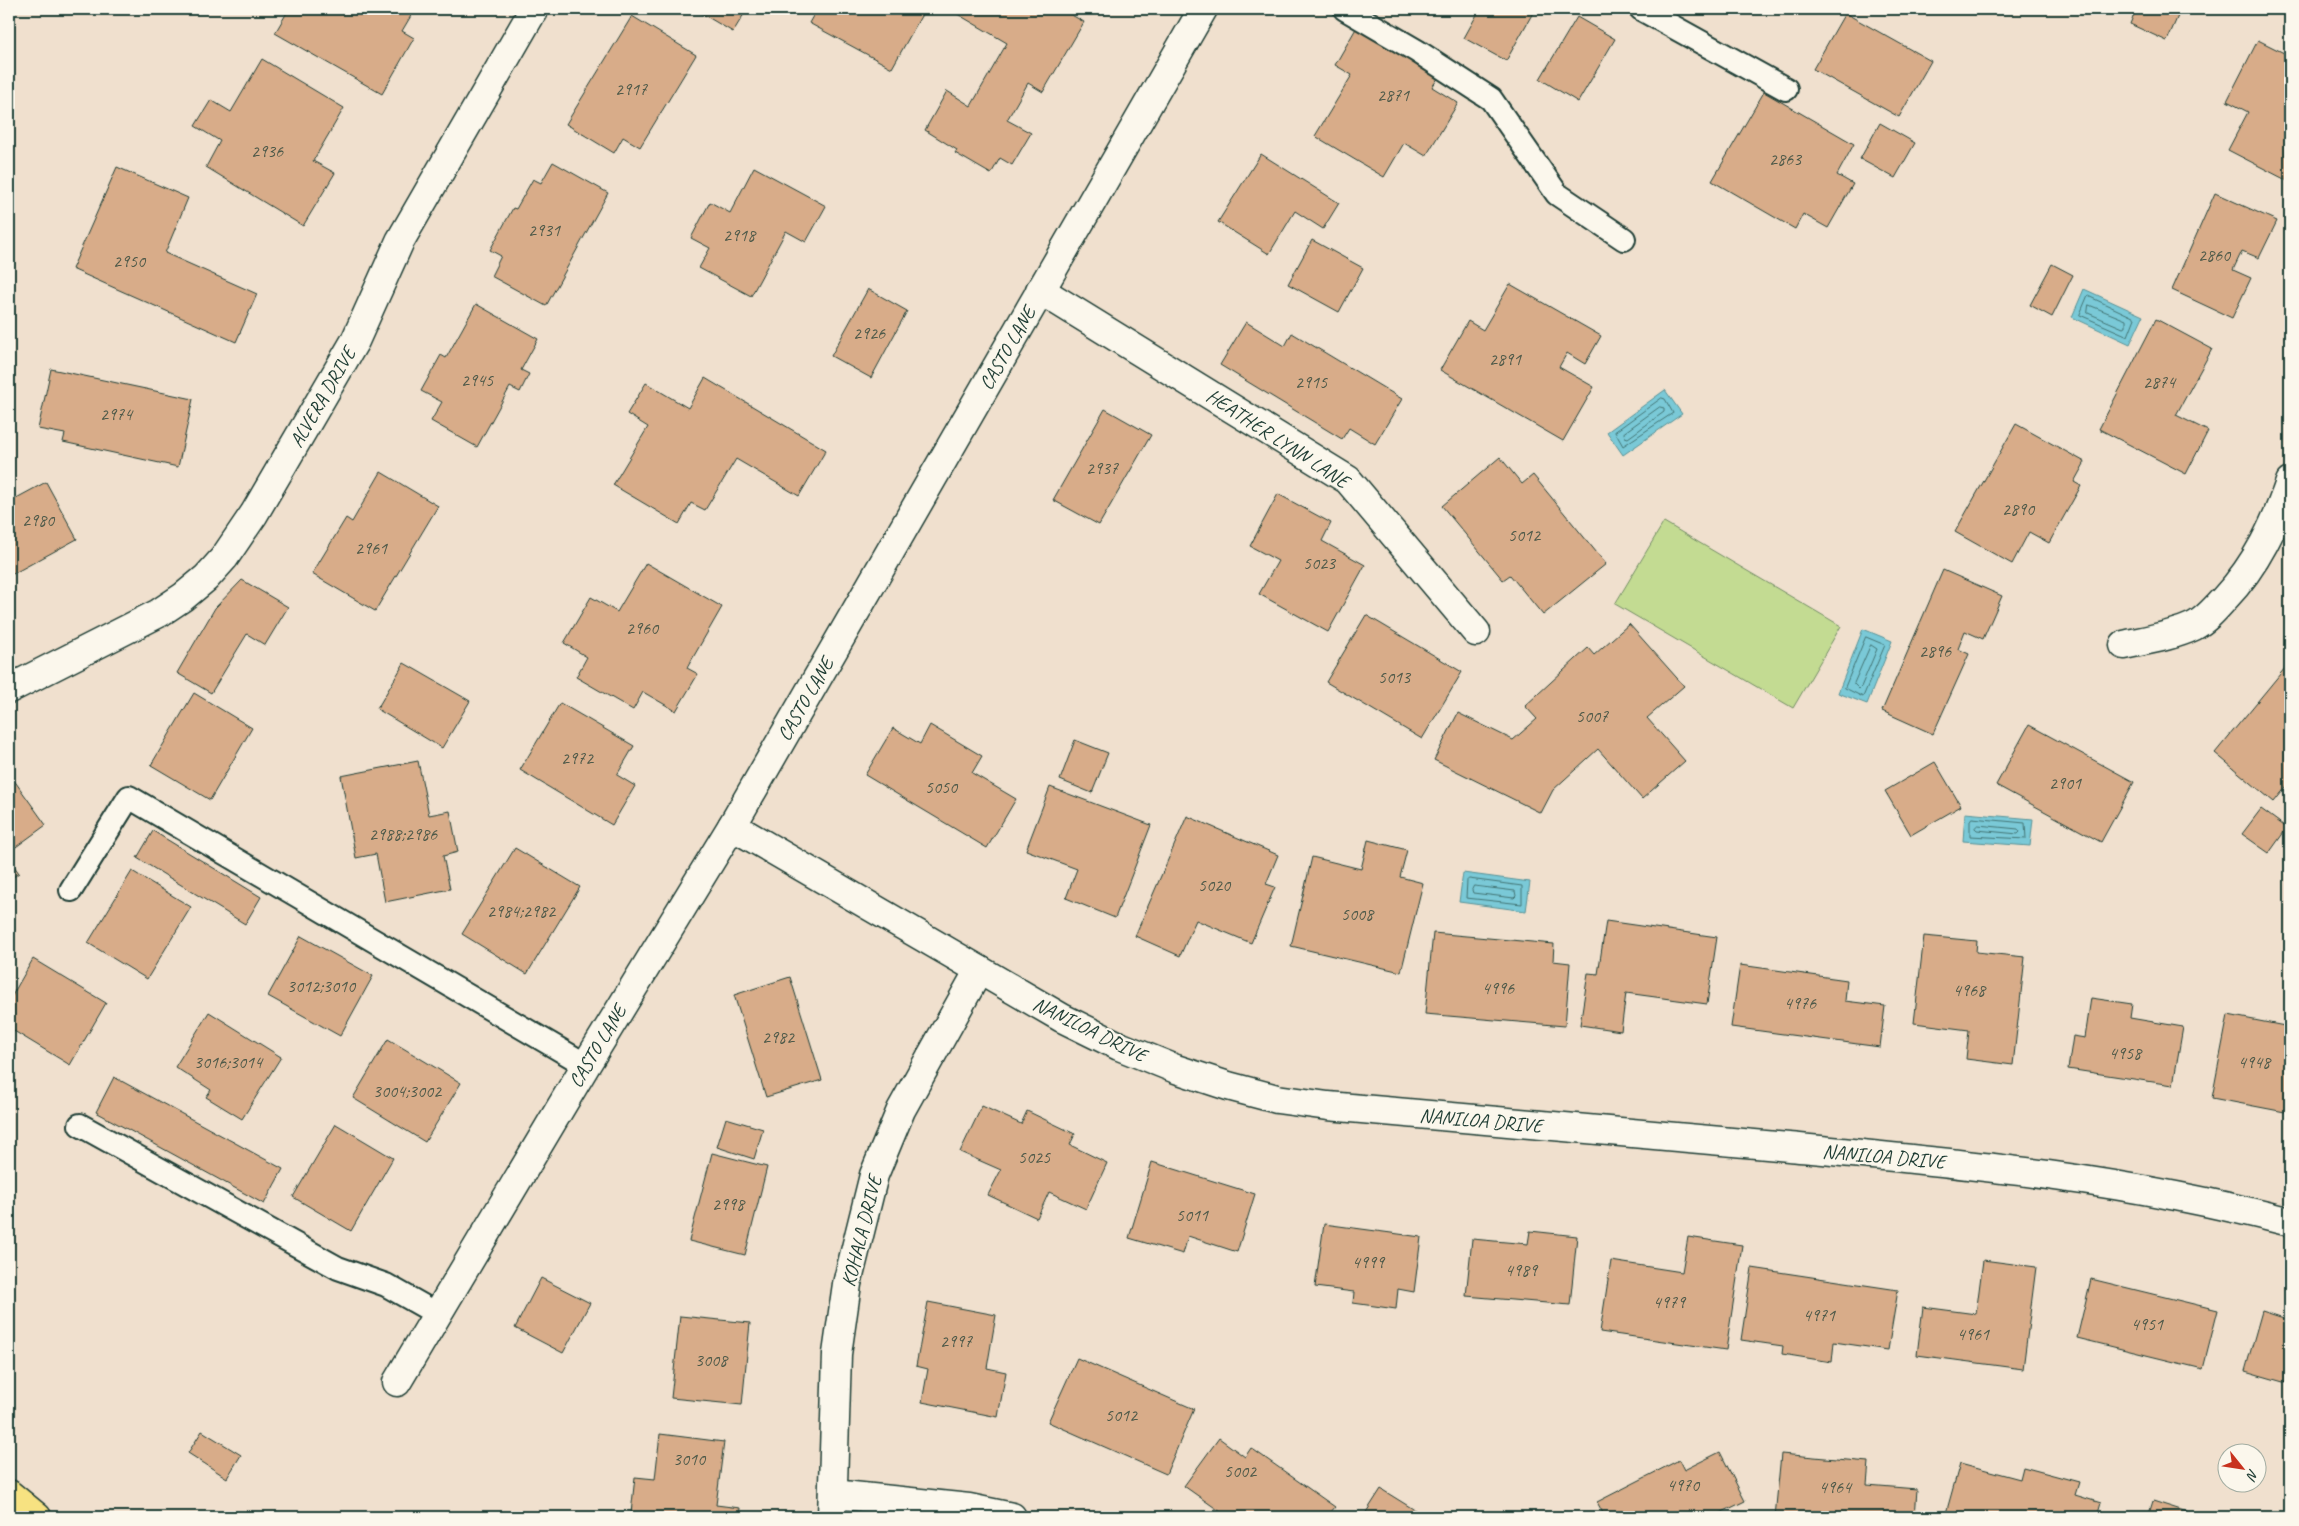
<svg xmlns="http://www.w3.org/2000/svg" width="2299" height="1526" font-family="Caveat,sans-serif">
<rect width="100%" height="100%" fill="#f0e0ce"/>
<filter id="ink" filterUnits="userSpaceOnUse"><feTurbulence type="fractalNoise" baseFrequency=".02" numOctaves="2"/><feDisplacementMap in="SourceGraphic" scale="10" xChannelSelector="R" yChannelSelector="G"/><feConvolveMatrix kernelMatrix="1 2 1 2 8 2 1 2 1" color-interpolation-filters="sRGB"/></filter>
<g filter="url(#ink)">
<!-- green -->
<polygon fill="#c3db92" stroke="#718c63" points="1664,522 1841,626 1793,708 1615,604"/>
<!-- water -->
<g fill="#7ac9d7" stroke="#569196">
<polygon points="2084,289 2143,316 2130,344 2072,317"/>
<polygon points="1665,390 1682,414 1623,455 1607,432"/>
<polygon points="1863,629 1892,641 1867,704 1838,693"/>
<polygon points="1965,813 2033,819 2030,846 1963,841"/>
<polygon points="1463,873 1530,882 1526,911 1459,902"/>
</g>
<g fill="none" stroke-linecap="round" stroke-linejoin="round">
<!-- shore -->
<g stroke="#437575" stroke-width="1">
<polygon points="2088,296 2135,318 2128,336 2080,315"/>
<polygon points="2089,305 2126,320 2126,327 2123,328 2088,313"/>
<polygon points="1662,398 1665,399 1673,413 1623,446 1615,432"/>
<polygon points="1660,407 1664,408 1664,412 1628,438 1625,437 1624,433"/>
<polygon points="1866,637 1885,645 1863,697 1845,688"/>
<polygon points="1871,645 1877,649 1861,687 1859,689 1854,684"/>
<polygon points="1972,818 2025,823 2026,839 1970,836 1970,821"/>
<polygon points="1978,825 2018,829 2020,832 2018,834 1977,830 1975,828"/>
<polygon points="1469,879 1522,886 1522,904 1466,898 1467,881"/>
<polygon points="1474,886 1515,891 1516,896 1514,898 1473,893 1472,890"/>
</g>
</g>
<!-- building -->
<g fill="#d8ac89" stroke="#1f3d34">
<polygon points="289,9 415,9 402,31 414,38 382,94 275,33"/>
<polygon points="694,9 747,9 733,32"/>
<polygon points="817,9 925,9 892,68 809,23"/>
<polygon points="956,9 1061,9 1084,22 1043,92 1028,83 1007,120 1031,133 1012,165 1000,158 991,174 955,153 957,150 925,130 947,91 971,106 1007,43 954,12"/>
<polygon points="1480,9 1535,9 1506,61 1464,38"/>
<polygon points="2136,9 2181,9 2167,41 2130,24"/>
<polygon points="1845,13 1931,61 1899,117 1813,69"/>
<polygon points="632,16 696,55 640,147 623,137 614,153 566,124"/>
<polygon points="1577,17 1615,39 1578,102 1540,79"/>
<polygon points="1358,25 1441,74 1432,87 1458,103 1426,156 1404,143 1384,177 1315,136 1352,75 1335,65"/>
<polygon points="2258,40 2290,56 2290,182 2228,150 2248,112 2227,101"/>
<polygon points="262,59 344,108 313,161 335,173 303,226 206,167 220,141 195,126 211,100 231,112"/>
<polygon points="1764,92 1854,144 1837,175 1853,184 1828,228 1803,214 1795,229 1712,181"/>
<polygon points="1880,123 1915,143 1895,178 1860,159"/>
<polygon points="1261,154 1339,203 1323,229 1295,211 1269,254 1218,222"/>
<polygon points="553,162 608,193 546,306 491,276 501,256 490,250 513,208 516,209 533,179 541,183"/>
<polygon points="117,167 188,198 165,253 257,294 236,342 72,269"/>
<polygon points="754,167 826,206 806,242 786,231 751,296 699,268 710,248 691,238 710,202 730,213"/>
<polygon points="2215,193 2277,221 2259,258 2242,251 2233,270 2251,278 2232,318 2172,290"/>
<polygon points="1312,240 1363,268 1339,312 1288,284"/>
<polygon points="2052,264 2073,275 2052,317 2030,305"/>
<polygon points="1510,284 1601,336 1585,364 1567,353 1559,367 1594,387 1563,441 1440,370 1468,321 1483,330"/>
<polygon points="868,289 907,311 871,378 831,356"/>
<polygon points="476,304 538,339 521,370 529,374 520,392 510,387 477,447 431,421 442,402 421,391 441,355 446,358"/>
<polygon points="2156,319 2212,349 2176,415 2208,431 2186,474 2099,429"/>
<polygon points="1246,322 1285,346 1292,333 1402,399 1375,444 1349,428 1342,439 1220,365"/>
<polygon points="51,369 193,399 178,467 63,442 65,434 38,429"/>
<polygon points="705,378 826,450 799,496 736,459 705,510 691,503 679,524 613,485 648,427 627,414 646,383 688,408"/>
<polygon points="1105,409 1151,435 1099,525 1053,500"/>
<polygon points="2016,424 2085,462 2074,482 2081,486 2049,543 2029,532 2012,564 1955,532"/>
<polygon points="1500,457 1522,484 1533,475 1606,564 1543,615 1510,575 1503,580 1442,506"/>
<polygon points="381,472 438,506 375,611 312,574 346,518 352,522"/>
<polygon points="46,482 77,539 9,576 9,502"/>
<polygon points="1278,494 1331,523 1322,541 1365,565 1328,632 1259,594 1278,561 1250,546"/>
<polygon points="646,563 722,607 687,668 698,674 676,711 643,692 633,710 576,677 587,657 564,643 591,597 617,612"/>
<polygon points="1943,570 2002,596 1983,639 1965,631 1958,649 1969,654 1933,734 1882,711"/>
<polygon points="242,580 288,607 265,645 247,634 211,693 177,673 215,608"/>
<polygon points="1366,615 1462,672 1422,739 1326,682"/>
<polygon points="1629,624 1684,686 1647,718 1685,761 1642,799 1598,749 1553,790 1541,813 1434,760 1458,713 1513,740 1537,719 1525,706 1588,648 1594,655"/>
<polygon points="2290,662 2290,782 2274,802 2215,753"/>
<polygon points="404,663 470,701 442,748 377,709"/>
<polygon points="194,693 252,728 210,800 151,765"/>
<polygon points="560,703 634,746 617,775 635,786 612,825 520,770"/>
<polygon points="930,725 982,756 972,773 1016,799 987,848 865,775 893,728 920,744"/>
<polygon points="2029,725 2134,782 2101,842 1996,785"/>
<polygon points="1075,740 1108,753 1092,793 1060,780"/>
<polygon points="418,761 429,815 450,811 458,852 443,856 450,889 385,902 376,854 356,858 341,776"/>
<polygon points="1935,762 1961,806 1911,835 1885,791"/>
<polygon points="11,776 46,825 9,852 9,777"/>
<polygon points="1050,787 1151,825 1115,918 1066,898 1077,869 1026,850"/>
<polygon points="2261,809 2287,828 2269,853 2242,834"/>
<polygon points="1187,816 1278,855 1266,884 1275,887 1251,943 1196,920 1180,956 1135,936"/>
<polygon points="153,831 261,897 245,924 137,858"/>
<polygon points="1368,840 1407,850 1400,877 1423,883 1401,972 1291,946 1312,857 1361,869"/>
<polygon points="515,848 580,887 527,974 462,934"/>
<polygon points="9,859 19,873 9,880"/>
<polygon points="132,871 191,907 147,979 88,943"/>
<polygon points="1606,921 1717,937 1707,1004 1626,993 1621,1031 1580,1025 1588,973 1598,974"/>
<polygon points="1433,933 1554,944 1553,961 1570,963 1565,1026 1425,1014"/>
<polygon points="301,936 373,976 340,1036 268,996"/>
<polygon points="1924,936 1977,941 1976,952 2025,957 2013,1065 1966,1059 1969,1030 1914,1023"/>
<polygon points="33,959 106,1003 70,1065 9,1028 9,1001"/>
<polygon points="1740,965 1847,980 1845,1001 1885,1006 1880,1047 1731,1027"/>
<polygon points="790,977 822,1080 766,1097 734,995"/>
<polygon points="2091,998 2132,1004 2130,1018 2183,1027 2173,1085 2068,1069 2073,1036 2085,1038"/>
<polygon points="209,1012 281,1057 242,1119 206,1097 211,1090 175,1067"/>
<polygon points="2228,1015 2290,1027 2290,1113 2212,1098"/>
<polygon points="388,1039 461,1083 425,1142 353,1098"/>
<polygon points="114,1077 283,1169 264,1204 96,1112"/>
<polygon points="982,1106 1021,1124 1027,1111 1075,1134 1070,1145 1107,1163 1086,1209 1049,1192 1037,1218 988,1195 1001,1170 960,1152"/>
<polygon points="726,1118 763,1129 754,1159 717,1147"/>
<polygon points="336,1124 393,1158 351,1231 293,1197"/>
<polygon points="712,1153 767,1167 745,1255 689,1241"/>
<polygon points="1152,1162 1255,1194 1237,1252 1188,1236 1183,1254 1129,1238"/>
<polygon points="1324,1224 1421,1237 1414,1292 1398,1289 1396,1309 1353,1303 1354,1292 1315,1287"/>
<polygon points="1530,1231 1577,1236 1570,1305 1466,1296 1472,1239 1528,1244"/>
<polygon points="1688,1237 1742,1245 1726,1350 1600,1332 1611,1261 1682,1272"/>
<polygon points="1983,1260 2036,1267 2023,1369 1917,1355 1923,1307 1976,1314"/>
<polygon points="1752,1268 1898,1290 1888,1350 1834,1342 1832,1362 1782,1354 1783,1346 1741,1340"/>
<polygon points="541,1278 590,1303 563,1353 515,1328"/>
<polygon points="2091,1279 2218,1310 2203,1369 2077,1338"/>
<polygon points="928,1302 996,1315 987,1368 1006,1372 998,1417 922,1402 928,1369 916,1366"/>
<polygon points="2262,1311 2290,1320 2290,1384 2245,1371"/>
<polygon points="680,1316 750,1323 742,1405 671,1398"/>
<polygon points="1077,1358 1194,1409 1166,1474 1048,1422"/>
<polygon points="202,1431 241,1455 227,1478 188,1453"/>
<polygon points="660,1434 724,1442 716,1505 740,1508 739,1517 644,1517 644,1515 631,1513 635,1477 655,1479"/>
<polygon points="1219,1438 1245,1457 1251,1448 1335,1507 1327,1517 1228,1517 1184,1486"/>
<polygon points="1720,1452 1745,1501 1712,1517 1605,1517 1597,1502 1679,1460 1684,1470"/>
<polygon points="1781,1454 1869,1462 1867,1485 1917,1489 1915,1517 1775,1517"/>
<polygon points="1960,1463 2020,1479 2023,1467 2079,1482 2075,1495 2101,1503 2097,1517 1945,1517"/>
<polygon points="1381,1489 1426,1517 1363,1517"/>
<polygon points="2153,1501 2203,1517 2148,1517"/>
</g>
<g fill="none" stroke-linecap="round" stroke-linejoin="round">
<!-- lane casing -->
<g stroke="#1f3d34" stroke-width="26">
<g id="lane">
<polyline points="1345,9 1417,51 1491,99 1557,194 1624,239"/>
<polyline points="1641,9 1786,89"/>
<polyline points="71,890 129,797 586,1065"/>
<polyline points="80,1125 338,1268 386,1285 439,1315"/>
</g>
</g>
<!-- street casing -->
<g stroke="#1f3d34" stroke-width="31">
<g id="street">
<polyline points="1040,290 1348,480 1476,632"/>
<path d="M 2124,645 C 2147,640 2173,636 2194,626 C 2206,620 2216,608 2225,598 C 2257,564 2275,525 2290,482"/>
<polyline points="9,689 159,613 183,597 206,578 224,558 254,514 355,341 400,241 534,9"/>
<path d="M 397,1382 L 586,1065 L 732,826 L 1062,1018 L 1119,1046 L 1176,1069 L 1228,1086 L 1277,1099 L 1328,1106 C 1482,1120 1636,1134 1789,1147 C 1958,1163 2126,1178 2290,1222"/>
<polyline points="833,1494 969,1508 1012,1517"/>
<polyline points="832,1517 837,1354 847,1284 874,1175 901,1110 979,970"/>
</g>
</g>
<!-- secondary casing -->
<g stroke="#1f3d34" stroke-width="31">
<polyline id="secondary" points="732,826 1203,9"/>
</g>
<!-- highway casing -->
<g stroke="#1f3d34" stroke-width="31">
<polyline id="highway" points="9,1494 37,1517"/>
</g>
<!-- lane -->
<use href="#lane" stroke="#fbf7ec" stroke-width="22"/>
<!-- street -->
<use href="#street" stroke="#fbf7ec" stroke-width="28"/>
<!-- secondary -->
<use href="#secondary" stroke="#fbf7ec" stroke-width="28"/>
<!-- highway -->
<use href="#highway" stroke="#f7e281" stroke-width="28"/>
</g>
</g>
<g text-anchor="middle" stroke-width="4.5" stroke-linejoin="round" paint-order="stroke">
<!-- number labels -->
<g font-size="18" fill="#4d5949">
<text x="631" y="95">2917</text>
<text x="1393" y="101">2871</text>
<text x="267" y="157">2936</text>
<text x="1785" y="165">2863</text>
<text x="544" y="236">2931</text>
<text x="739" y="241">2918</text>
<text x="2214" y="261">2860</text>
<text x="129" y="267">2950</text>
<text x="869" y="339">2926</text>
<text x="1505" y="365">2891</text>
<text x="477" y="386">2945</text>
<text x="1311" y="388">2915</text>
<text x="2159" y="388">2874</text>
<text x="116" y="420">2974</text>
<text x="1102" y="474">2937</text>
<text x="2018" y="515">2890</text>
<text x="38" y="526">2980</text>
<text x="1524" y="541">5012</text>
<text x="371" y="554">2961</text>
<text x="1319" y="569">5023</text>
<text x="642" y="634">2960</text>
<text x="1935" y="657">2896</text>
<text x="1394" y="683">5013</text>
<text x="1592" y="722">5007</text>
<text x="577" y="764">2972</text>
<text x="2065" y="789">2901</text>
<text x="941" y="793">5050</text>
<text x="403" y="840">2988;2986</text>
<text x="1214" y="891">5020</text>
<text x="521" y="917">2984;2982</text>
<text x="1357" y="920">5008</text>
<text x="321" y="992">3012;3010</text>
<text x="1498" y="994">4996</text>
<text x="1969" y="996">4968</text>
<text x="1800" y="1009">4976</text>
<text x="778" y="1043">2982</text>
<text x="2125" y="1059">4958</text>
<text x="228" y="1068">3016;3014</text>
<text x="2254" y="1068">4948</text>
<text x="407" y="1097">3004;3002</text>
<text x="1034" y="1163">5025</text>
<text x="728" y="1210">2998</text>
<text x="1192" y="1221">5011</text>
<text x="1368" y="1268">4999</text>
<text x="1521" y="1276">4989</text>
<text x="1669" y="1308">4979</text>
<text x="1819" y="1321">4971</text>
<text x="2147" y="1330">4951</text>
<text x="1973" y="1340">4961</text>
<text x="956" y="1347">2997</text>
<text x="711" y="1366">3008</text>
<text x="1121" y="1421">5012</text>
<text x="689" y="1465">3010</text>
<text x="1240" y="1477">5002</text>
<text x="1683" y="1491">4970</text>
<text x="1835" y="1493">4964</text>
</g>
<!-- street labels -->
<g font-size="20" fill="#1f3d34" stroke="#fbf7ec">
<text transform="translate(1007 348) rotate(-60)" y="7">CASTO LANE</text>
<text transform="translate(322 397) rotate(-60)" y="7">ALVERA DRIVE</text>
<text transform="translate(1278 438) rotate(33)" y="7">HEATHER LYNN LANE</text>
<text transform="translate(805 699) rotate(-60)" y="7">CASTO LANE</text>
<text transform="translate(1090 1029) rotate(26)" y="7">NANILOA DRIVE</text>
<text transform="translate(597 1046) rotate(-59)" y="7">CASTO LANE</text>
<text transform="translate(1481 1120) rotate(5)" y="7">NANILOA DRIVE</text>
<text transform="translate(1884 1156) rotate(5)" y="7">NANILOA DRIVE</text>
<text transform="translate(861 1231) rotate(-76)" y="7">KOHALA DRIVE</text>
</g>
</g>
<!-- margin -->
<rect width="2299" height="1526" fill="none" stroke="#fbf7ec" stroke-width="30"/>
<rect x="15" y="15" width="2269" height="1496" fill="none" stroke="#1f3d34" stroke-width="2" filter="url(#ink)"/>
<!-- north arrow -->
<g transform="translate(2242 1468) rotate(120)"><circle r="24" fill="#fbf7ec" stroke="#a3ada2"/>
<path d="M0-4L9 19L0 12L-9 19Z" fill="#c8321e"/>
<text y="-8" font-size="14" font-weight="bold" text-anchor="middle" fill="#1f3d34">N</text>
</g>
</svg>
